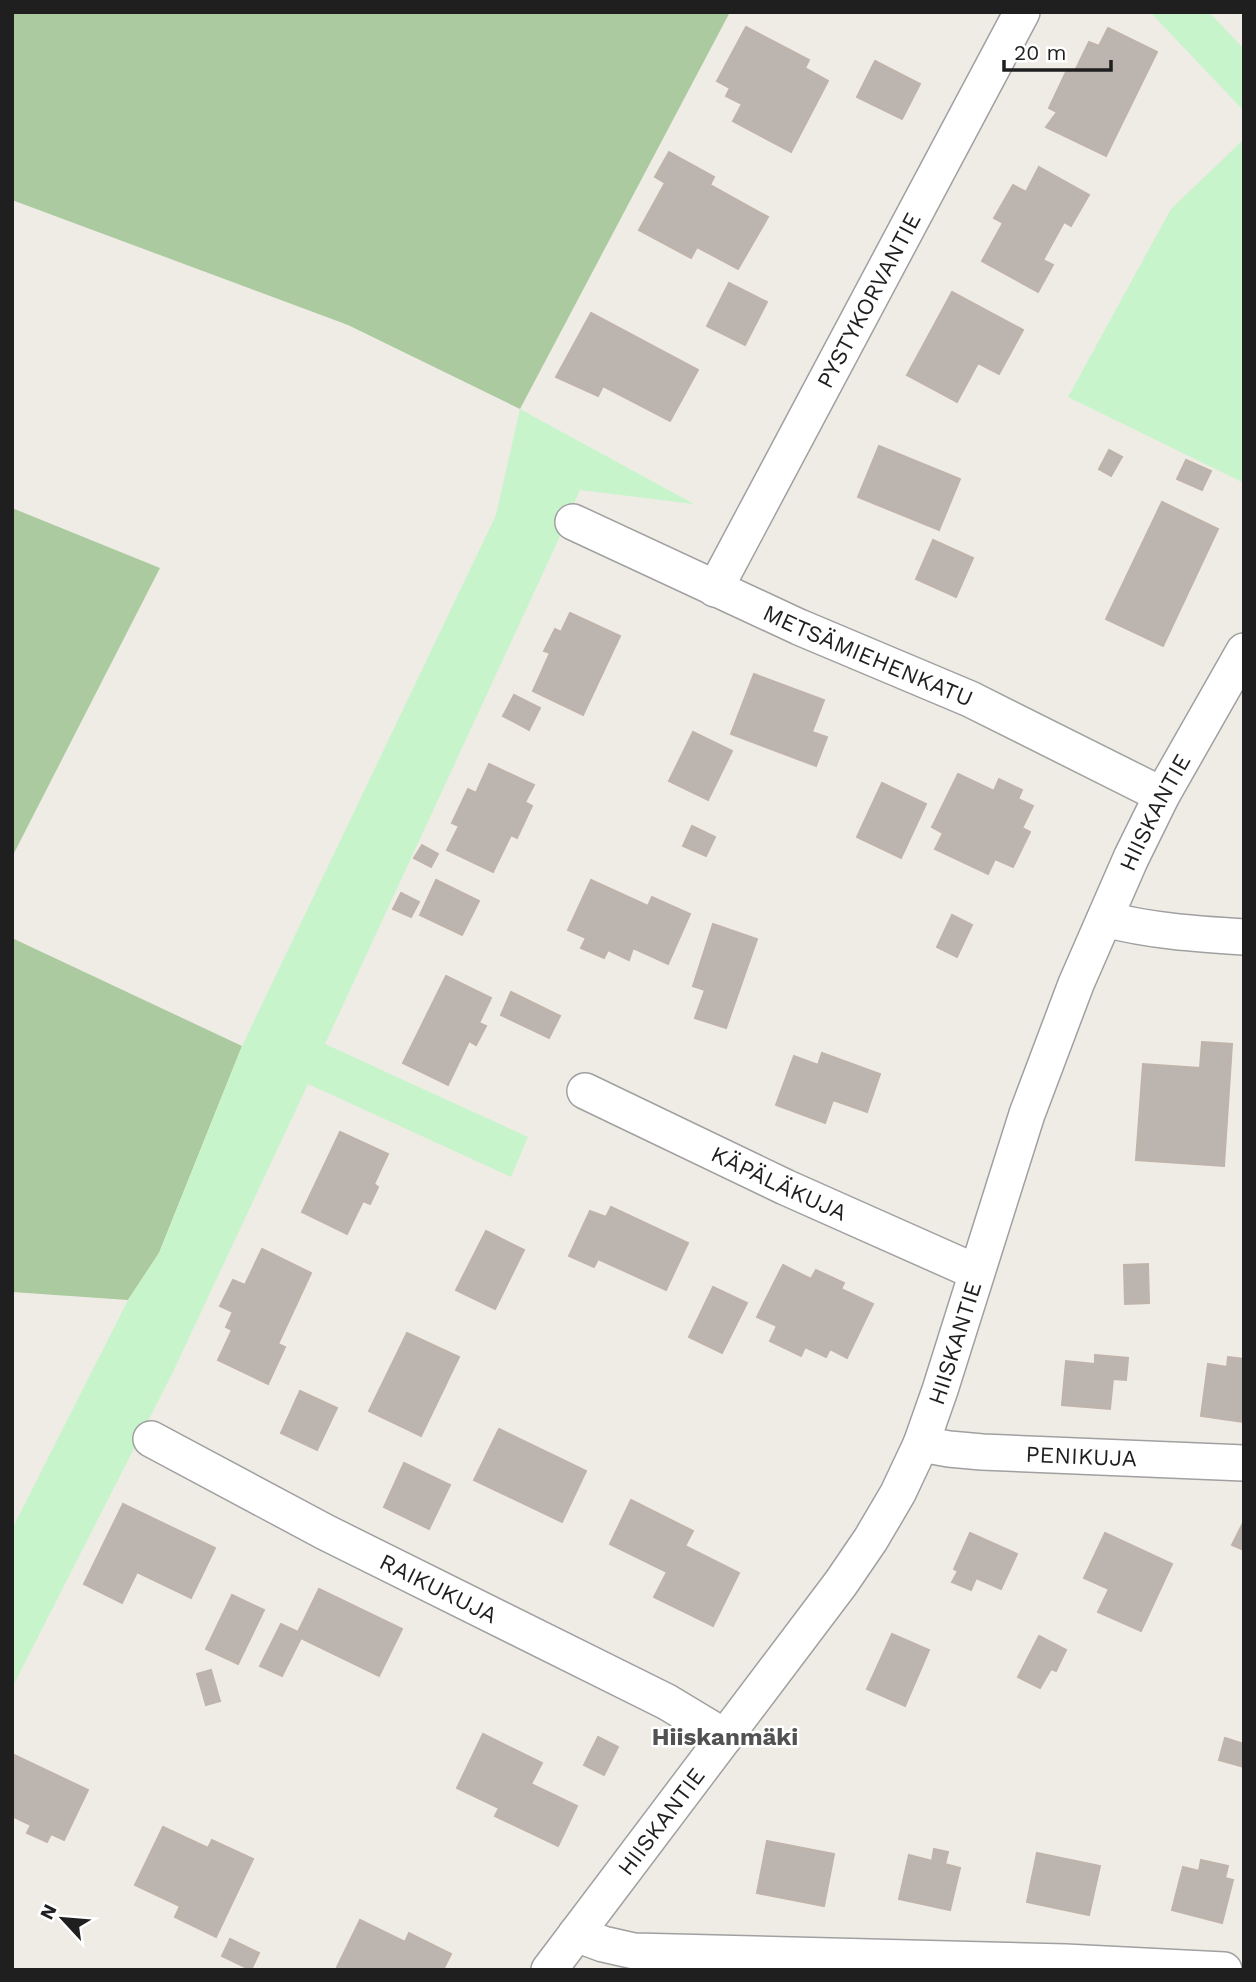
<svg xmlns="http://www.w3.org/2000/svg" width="1256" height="1982" font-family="'Work Sans',sans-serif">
<rect width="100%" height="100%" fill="#efece6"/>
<!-- forest -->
<g fill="#abca9f">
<polygon points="12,12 730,12 520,409 348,325 12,200"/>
<polygon points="12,508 160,568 12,857"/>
<polygon points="12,938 242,1046 159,1253 128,1300 12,1292"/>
</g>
<!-- park -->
<g fill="#c8f4cb">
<polygon points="1150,12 1209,12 1244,49 1244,111"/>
<polygon points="1244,139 1244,483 1068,397 1171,209"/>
<polygon points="520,409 694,504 580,490 556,545 325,1044 528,1137 511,1177 308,1084 172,1374 12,1688 12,1529 128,1300 159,1253 242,1046 496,515"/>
</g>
<!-- building -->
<g fill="#bcb5af" stroke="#bfb3aa" stroke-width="2">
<polygon points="746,27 809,60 805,68 828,81 791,152 733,121 742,104 726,96 730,88 717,81"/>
<polygon points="1108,28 1157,52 1106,156 1046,127 1057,112 1049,108 1067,70 1074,73 1089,42 1099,46"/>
<polygon points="875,61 920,84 902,119 857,97"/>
<polygon points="669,152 714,177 710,185 768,217 738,269 697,247 691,258 639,230 665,183 655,177"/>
<polygon points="1039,167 1089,195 1071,226 1064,222 1043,260 1053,265 1038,292 982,261 1003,223 994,218 1013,185 1026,192"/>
<polygon points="729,283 767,302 745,345 707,326"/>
<polygon points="952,292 1023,330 999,374 978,363 957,402 907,375"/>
<polygon points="591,313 698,370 670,421 603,386 598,396 556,377"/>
<polygon points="879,446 960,479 939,530 858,497"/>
<polygon points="1109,450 1122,457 1111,476 1099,469"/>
<polygon points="1186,460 1211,471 1202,490 1177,479"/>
<polygon points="1162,502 1218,529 1163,646 1106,619"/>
<polygon points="933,540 973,558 956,597 916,579"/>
<polygon points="570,613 620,636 583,715 533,691 550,653 544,651 555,629 561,632"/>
<polygon points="754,674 824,700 812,732 827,737 816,766 731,734"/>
<polygon points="514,695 540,708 529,730 503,716"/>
<polygon points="693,732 732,751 708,800 669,781"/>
<polygon points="489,764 534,785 525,802 532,806 517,838 511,835 493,872 447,850 459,826 452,823 468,789 476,793"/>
<polygon points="958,774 994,791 999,779 1022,790 1018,799 1033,806 1022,828 1030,832 1013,867 995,859 988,874 935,849 943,833 932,827"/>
<polygon points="882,783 926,804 901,858 857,837"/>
<polygon points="692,826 715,837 706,856 683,846"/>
<polygon points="422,845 438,854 431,867 414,858"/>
<polygon points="436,880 479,901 462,935 420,915"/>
<polygon points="591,880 648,906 652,897 690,914 668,964 633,948 629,960 608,950 604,958 581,948 586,938 568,930"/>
<polygon points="401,893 419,902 411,917 393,909"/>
<polygon points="952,915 972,925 957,957 937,947"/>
<polygon points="713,924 757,939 726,1028 695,1018 705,990 693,986"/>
<polygon points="446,976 491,998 479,1023 486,1026 476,1045 469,1041 448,1085 403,1063"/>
<polygon points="511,992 560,1016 549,1038 501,1015"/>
<polygon points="1202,1042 1232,1044 1224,1166 1136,1160 1143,1064 1200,1068"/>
<polygon points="822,1053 880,1074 867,1112 833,1100 825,1123 776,1105 794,1056 818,1065"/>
<polygon points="340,1132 388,1154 374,1184 378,1187 370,1204 363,1201 347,1234 302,1212"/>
<polygon points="611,1207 688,1243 666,1290 598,1259 594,1267 569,1256 590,1211 606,1217"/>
<polygon points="486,1231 524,1250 495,1309 456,1290"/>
<polygon points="262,1249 311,1273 278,1344 285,1347 268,1384 218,1360 232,1330 226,1327 233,1312 220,1306 233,1280 245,1285"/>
<polygon points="1148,1264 1149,1303 1125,1304 1124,1265"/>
<polygon points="783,1265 811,1279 816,1270 844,1283 841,1289 873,1304 847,1358 830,1349 826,1357 805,1347 801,1356 770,1341 777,1326 757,1317"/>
<polygon points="713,1287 747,1303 722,1353 689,1337"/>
<polygon points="407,1333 459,1357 421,1436 369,1411"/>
<polygon points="1095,1355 1128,1358 1126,1380 1113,1379 1110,1409 1062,1405 1066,1361 1095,1364"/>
<polygon points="1228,1357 1244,1359 1244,1422 1201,1416 1208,1364 1227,1367"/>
<polygon points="300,1391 337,1408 317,1450 281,1433"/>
<polygon points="499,1429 586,1471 562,1522 474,1480"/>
<polygon points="404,1463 450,1485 429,1529 384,1507"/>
<polygon points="631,1500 693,1531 685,1546 739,1573 713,1626 654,1597 667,1572 610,1544"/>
<polygon points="123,1504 215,1548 191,1598 137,1572 122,1603 84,1584"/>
<polygon points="1244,1521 1244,1550 1232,1545"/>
<polygon points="970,1533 1017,1554 1001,1589 976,1578 971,1590 952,1582 958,1571 954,1569"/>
<polygon points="1105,1533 1172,1564 1141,1631 1098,1612 1109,1589 1084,1578"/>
<polygon points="319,1589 402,1629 379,1676 301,1638 282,1676 260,1666 281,1624 298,1632"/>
<polygon points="232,1595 264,1610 238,1664 206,1649"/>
<polygon points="892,1634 929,1650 905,1706 867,1689"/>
<polygon points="1039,1636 1066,1650 1056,1671 1051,1669 1040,1688 1018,1677"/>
<polygon points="211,1670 220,1701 206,1705 197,1674"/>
<polygon points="483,1734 542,1763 531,1784 577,1806 558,1846 495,1816 499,1808 457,1788"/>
<polygon points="598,1737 618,1747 604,1775 584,1765"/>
<polygon points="1225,1738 1244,1744 1244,1767 1219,1760"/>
<polygon points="12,1754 88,1790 64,1840 51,1834 47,1842 27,1833 31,1825 12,1816"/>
<polygon points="163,1827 208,1848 212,1840 253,1859 216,1937 175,1917 180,1906 135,1885"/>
<polygon points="767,1841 834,1854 824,1906 757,1893"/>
<polygon points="934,1849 948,1852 945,1864 960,1868 950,1910 899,1899 909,1855 932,1861"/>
<polygon points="1037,1853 1100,1866 1089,1915 1027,1902"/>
<polygon points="1201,1860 1228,1866 1225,1878 1233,1880 1222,1923 1172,1910 1183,1867 1199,1871"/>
<polygon points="360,1920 405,1942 409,1933 451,1954 443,1970 342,1970 337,1967"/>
<polygon points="230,1939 259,1953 251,1970 222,1956"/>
</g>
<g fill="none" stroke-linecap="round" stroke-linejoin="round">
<!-- minor casing -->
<g stroke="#a0a0a0" stroke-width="38">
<g id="minor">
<path id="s1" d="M 573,522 L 799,627 L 970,699 L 1162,795"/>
<path id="s2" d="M 715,589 L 1022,12"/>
<path d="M 1105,919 C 1150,931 1197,934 1244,937"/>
<path id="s3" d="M 585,1091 L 785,1187 L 976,1272"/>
<path id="s4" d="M 151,1439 L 325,1532 L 667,1702 L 725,1737"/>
<path id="s5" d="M 921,1444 L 949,1449 L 982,1452 L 1244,1463"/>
<polyline points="576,1934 603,1944 634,1951 1065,1962 1224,1970"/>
<path id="s6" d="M 549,1970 L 841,1583 L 871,1539 L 898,1493 L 921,1444 L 940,1390 L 1027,1114 L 1076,984 L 1131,858 L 1162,795 L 1244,651"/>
</g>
</g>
<!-- minor -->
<use href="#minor" stroke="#fff" stroke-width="35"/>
</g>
<g text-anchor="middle" stroke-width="5" stroke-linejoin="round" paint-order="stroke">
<!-- street labels -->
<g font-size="23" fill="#1f1f1f" stroke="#fff">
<text dy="8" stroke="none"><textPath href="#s2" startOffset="327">PYSTYKORVANTIE</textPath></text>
<text dy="8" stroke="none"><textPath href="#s1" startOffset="324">METSÄMIEHENKATU</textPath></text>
<text dy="8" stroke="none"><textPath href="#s6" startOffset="1320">HIISKANTIE</textPath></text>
<text dy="8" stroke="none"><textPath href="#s3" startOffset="215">KÄPÄLÄKUJA</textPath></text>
<text dy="8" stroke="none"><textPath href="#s6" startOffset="752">HIISKANTIE</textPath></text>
<text dy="8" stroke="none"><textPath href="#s5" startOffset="161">PENIKUJA</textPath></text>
<text dy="8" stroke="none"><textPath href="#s4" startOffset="324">RAIKUKUJA</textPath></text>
<text dy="8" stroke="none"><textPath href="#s6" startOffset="186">HIISKANTIE</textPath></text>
</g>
<!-- neighbourhood labels -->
<g font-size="24" font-weight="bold" fill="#525252" stroke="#fff">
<text x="725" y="1745">Hiiskanmäki</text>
</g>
</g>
<!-- border -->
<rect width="1256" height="1982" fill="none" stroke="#1f1f1f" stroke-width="28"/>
<!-- north arrow -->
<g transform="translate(63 1919) rotate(296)" stroke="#ffffff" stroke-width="5" paint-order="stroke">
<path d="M0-5L12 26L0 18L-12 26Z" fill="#1f1f1f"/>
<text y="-10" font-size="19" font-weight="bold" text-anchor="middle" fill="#1f1f1f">N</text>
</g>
<!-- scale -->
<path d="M1004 60v10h107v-10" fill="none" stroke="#1f1f1f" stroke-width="3.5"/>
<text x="1014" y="60" font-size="21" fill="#1f1f1f" stroke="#ffffff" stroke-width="5" paint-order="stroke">20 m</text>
</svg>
